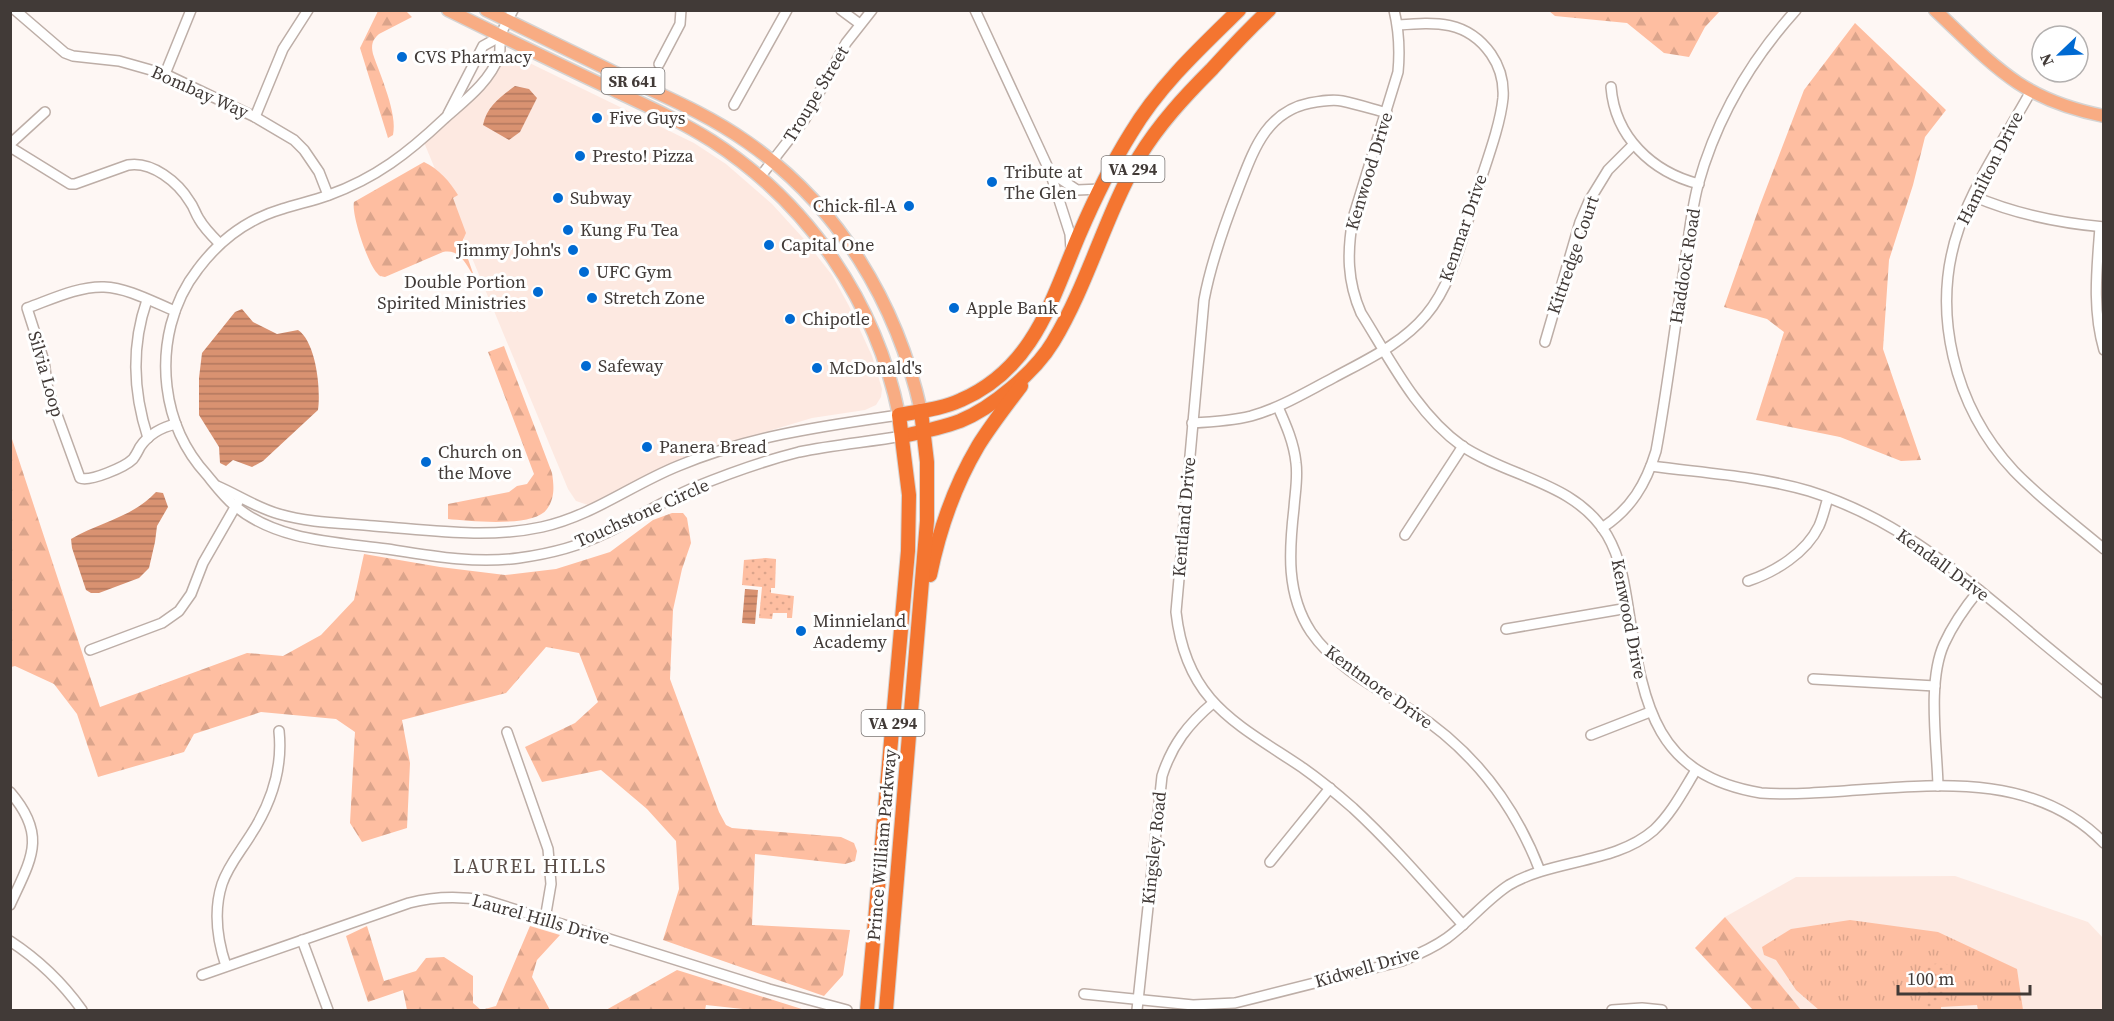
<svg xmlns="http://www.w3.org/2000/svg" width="2114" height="1021" font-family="'Source Serif 4',serif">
<defs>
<pattern id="grass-tufts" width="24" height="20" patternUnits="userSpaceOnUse" patternTransform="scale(1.5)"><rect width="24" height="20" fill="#febea1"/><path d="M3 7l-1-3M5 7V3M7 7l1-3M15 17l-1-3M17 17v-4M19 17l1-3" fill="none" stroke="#dba48b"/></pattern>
<pattern id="forest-firs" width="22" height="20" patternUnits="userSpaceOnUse" patternTransform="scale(1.5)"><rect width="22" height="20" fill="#febea1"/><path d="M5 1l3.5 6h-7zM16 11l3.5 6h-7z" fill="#dba48b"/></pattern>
<pattern id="park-dots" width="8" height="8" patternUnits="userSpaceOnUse" patternTransform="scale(1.5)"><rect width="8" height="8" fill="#febea1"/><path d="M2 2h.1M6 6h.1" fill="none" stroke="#dba48b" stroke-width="1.8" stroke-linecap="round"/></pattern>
<pattern id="water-rules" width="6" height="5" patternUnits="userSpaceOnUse" patternTransform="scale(1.5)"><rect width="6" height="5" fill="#d99271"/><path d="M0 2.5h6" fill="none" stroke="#b2785e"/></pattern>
</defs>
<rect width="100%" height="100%" fill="#fef7f4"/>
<!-- built -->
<g fill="#fde9e1">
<polygon points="501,49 694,143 726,164 772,204 803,238 832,275 849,306 872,356 882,389 881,397 876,405 865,410 812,418 706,450 656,471 596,503 588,505 576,501 568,489 423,140 464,102"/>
<polygon points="1955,876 2088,922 2103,938 2103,1010 1801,1010 1725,917 1796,877"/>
</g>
<!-- grass -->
<polygon fill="url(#grass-tufts)" points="1850,920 1938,932 2017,969 2023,1010 1978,1010 1977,1005 1941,1007 1941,1010 1819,1010 1796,990 1776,960 1764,955 1762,947 1791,929"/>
<!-- forest -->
<g fill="url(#forest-firs)">
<path d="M 378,11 L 406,11 L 412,17 L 379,34 C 372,40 371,45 373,54 C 380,75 398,114 393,135 L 388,138 L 360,48 Z"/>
<polygon points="1549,11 1720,11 1705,27 1689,57 1664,53 1627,23 1555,16"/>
<polygon points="1855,23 1946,110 1925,137 1913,185 1889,260 1883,349 1921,460 1901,461 1840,437 1756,420 1784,332 1767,319 1724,307 1760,205 1804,90"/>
<path d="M 424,162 C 438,168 451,183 458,195 L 453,198 L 466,233 L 462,242 L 474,276 C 465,264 461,249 443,252 L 385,277 C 381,276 380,277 377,273 C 368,264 351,214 354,202 Z"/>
<path d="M 504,346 L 552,473 C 554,486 555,498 547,509 C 534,528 469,521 448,519 L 448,504 L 509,492 L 517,486 L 527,484 L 534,474 L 488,352 Z"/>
<polygon points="11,436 100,707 247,653 283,656 321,635 354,600 364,554 440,567 505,575 556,569 610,552 653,520 672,513 683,513 687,518 691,543 682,569 673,610 670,679 719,812 726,825 732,828 841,837 854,843 857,851 855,861 845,864 755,854 752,925 850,930 843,975 824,996 663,940 679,889 676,841 647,809 601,770 542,782 525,747 575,723 598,702 579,653 546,647 506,693 402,720 410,763 407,828 362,842 350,823 355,732 336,719 261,712 194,734 184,752 98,777 77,714 54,684 15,666 11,667"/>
<polygon points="1725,917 1801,1010 1753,1010 1695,948"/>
<polygon points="367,926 384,981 416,971 426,958 444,957 473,976 473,1003 481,1010 496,1006 530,926 560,935 537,960 532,977 550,1010 407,1010 403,990 368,1002 346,936"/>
<polygon points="677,970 805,1010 752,1010 706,1005 705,1010 606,1010"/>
</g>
<!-- park -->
<g fill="url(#park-dots)">
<polygon points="766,558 776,559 775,588 771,588 771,593 794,596 792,618 787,618 787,613 773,613 772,619 759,618 762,587 742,585 744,560"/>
<path d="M 1942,963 L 1950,965 L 1950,997 C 1943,1002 1936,1008 1927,1007 L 1926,968 L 1933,964 Z"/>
</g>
<!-- water -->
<g fill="url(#water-rules)">
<path d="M 515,86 L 529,89 L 537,98 L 520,132 L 509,140 L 483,125 C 487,106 500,97 515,86 Z"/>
<path d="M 242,309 L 253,322 L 277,334 L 298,330 C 316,342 321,389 318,410 L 263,461 L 252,467 L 233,460 L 226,466 L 220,463 L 219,447 L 199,415 L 199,378 L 202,353 L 235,312 Z"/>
<path d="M 156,492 L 163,493 L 168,507 L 157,526 L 155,542 L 149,568 L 139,578 L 99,593 L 91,593 L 86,590 L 72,548 L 71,539 C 100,522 133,517 156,492 Z"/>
<polygon points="745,589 758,590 755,624 742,623"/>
</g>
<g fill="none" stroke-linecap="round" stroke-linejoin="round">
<!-- minor casing -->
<g stroke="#bdaea7" stroke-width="12">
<g id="minor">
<polyline points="15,10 65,53 73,56 119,61 165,74 255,117 294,140 304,150 319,172 328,195"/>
<path d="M 513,10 C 509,18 503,27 501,36 C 499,42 501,50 499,56 C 489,83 464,101 444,119 C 408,153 376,178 329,195 C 313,201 297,204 282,209 C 248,219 219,241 198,269 C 172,302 162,346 167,387 C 171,420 185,451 207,475 C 216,486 224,497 235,506 C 277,541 336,542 387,549 C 431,556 475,564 519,558 C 548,554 580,546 606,533 C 636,519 663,501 693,488 C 727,474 763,461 799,452 C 833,445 868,442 903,436"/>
<polyline points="841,10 860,24"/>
<polyline points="975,10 1050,172 1070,234 1071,250"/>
<path d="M 1394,10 C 1399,31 1400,51 1398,72 L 1353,218 C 1347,252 1347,281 1361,313 C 1390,359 1416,413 1462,446 C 1510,478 1575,482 1607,535 C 1621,559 1625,586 1629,613 C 1644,705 1654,775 1761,793 C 1872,800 2014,750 2104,843"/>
<polyline points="659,64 680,24 681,10"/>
<polyline points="165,74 191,10"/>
<path d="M 1611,87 C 1615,137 1652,172 1699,184"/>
<path d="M 2031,91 C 2008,133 1974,183 1959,228 C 1930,311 1954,407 2014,471 C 2041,499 2073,523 2104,549"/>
<polyline points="734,105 787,10"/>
<path d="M 1387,113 C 1372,109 1357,104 1342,101 C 1332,99 1321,101 1310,103 C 1265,112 1253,152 1238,190 C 1224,226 1211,262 1204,300 L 1176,612 C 1186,702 1236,723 1303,768 C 1320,780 1337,794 1353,808 C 1392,844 1427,885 1463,925"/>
<polyline points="448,114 483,46 501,36"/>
<polyline points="255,117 283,49 308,10"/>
<polyline points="10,144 45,112"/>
<path d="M 10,147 L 70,184 L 75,184 L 128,165 C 152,161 178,182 190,202 C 194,207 195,213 199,219 C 204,228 212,236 220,244"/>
<polyline points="1050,172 1077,190 1101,189"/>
<polyline points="760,177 805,119 846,43 872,10"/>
<path d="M 1973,196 C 2015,214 2058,223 2104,227"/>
<path d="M 2100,227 C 2097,268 2092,309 2104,350"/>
<path d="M 147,300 C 131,346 133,392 148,438"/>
<path d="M 175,311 C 153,302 128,288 104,287 C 78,286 50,300 27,308 L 44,361 L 48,390 L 80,478 C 90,482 125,467 133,459 C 136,455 138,451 140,447 C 148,435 162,427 176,424"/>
<polyline points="1545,342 1580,222 1589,201 1608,170 1633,145"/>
<path d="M 1278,407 C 1286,425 1294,443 1296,463 C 1298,478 1295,493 1294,508 C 1289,551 1286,594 1311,632 C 1335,667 1376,688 1411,710 C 1472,749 1514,803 1540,871"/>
<path d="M 1192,423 C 1212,422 1231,421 1251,416 C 1280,408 1306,392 1333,378 C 1366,360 1402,344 1426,315 C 1453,283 1462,237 1475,198 C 1484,168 1500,128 1503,98 C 1504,83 1500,67 1491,54 C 1467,20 1436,22 1398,25"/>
<path d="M 1651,466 C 1703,473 1758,476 1809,491 C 1890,516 1948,564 2012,617 C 2042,643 2073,668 2104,693"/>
<path d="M 217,486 C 238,495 257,508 279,514 C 310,523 342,523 374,526 C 429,530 487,539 542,527 C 592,516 631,485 678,466 C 749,436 824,426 899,415"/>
<path d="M 1602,528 C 1631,509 1646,484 1656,451 C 1667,391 1674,331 1684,270 C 1688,242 1691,212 1698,185 C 1716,120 1751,60 1796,10"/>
<polyline points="1405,535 1463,446"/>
<path d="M 1748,581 C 1775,572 1806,553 1819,526 C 1823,517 1825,507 1828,498"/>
<polyline points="1506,629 1628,608"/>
<polyline points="90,650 162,623 179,611 191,594 203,563 238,502"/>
<polyline points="1813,679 1935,686"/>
<polyline points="507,732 548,849 551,884 545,919"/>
<polyline points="1591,735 1650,712"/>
<path d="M 1938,786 C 1937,744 1927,682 1944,644 C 1953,624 1966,606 1979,590"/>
<path d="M 10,792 C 48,836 31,859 10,905"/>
<polyline points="1270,862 1330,788"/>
<polyline points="302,940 328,1010"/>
<path d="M 10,941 C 39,960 62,982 82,1010"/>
<path d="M 226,966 C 217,939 213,912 222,884 C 228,866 240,852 250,836 C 271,804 283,769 279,731"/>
<path d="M 202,975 L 409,903 C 435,896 459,896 485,900 L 769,989 L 847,1010"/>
<path d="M 1084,994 L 1193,1005 L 1235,1003 L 1402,961 C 1417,955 1433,948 1447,938 C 1469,922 1486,900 1509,885 C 1553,859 1615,864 1654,830 C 1672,813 1683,791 1696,770"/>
<path d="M 1137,1010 L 1162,776 C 1172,745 1188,724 1213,703"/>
<polyline points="1612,1010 1642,1008 1662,1010"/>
</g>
</g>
<!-- major casing -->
<g stroke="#d5d4d3" stroke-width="15">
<g id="major">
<path d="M 448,10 C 501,36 554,62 607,87 C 643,104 679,120 712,141 C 809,204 876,302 899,415"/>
<path d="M 486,10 C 535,34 585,58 634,82 C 673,100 712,117 747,142 C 839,206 897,303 921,411"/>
<path d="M 1935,10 C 1962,35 1988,63 2018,83 C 2044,100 2074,110 2104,116"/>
</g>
</g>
<!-- highway casing -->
<g stroke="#d5d4d3" stroke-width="16">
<g id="highway">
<path d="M 903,436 C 922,432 941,428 960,421 C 992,408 1035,372 1053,342 C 1088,284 1105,216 1139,157 C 1159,124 1185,96 1212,69 C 1230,49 1249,29 1269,10"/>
<path d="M 930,575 C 939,531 955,485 978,446 C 991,425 1006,406 1021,386"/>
<path d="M 867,1010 L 908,551 L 909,495 L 899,415 C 920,411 942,409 961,400 C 1034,368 1051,301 1079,235 C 1094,200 1111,165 1131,133 C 1159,86 1200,48 1239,10"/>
<polyline points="886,1010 927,521 927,462 921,411"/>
</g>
</g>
<!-- minor -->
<use href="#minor" stroke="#fff" stroke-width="9"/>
<!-- major -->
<use href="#major" stroke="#f8ac83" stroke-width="12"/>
<!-- highway -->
<use href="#highway" stroke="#f47530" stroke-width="14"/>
</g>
<!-- markers -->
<g fill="#006ad2" stroke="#fff" stroke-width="2">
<circle cx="402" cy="57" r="6"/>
<circle cx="597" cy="118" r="6"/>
<circle cx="580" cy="156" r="6"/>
<circle cx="992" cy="182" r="6"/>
<circle cx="558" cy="198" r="6"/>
<circle cx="909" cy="206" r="6"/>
<circle cx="568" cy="230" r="6"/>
<circle cx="769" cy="245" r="6"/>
<circle cx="573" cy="250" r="6"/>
<circle cx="584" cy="272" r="6"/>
<circle cx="538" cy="292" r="6"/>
<circle cx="592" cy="298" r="6"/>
<circle cx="954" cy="308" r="6"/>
<circle cx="790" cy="319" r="6"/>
<circle cx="586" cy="366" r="6"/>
<circle cx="817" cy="368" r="6"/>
<circle cx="647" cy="447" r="6"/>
<circle cx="426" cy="462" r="6"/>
<circle cx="801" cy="631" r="6"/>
</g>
<g text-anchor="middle" stroke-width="6" stroke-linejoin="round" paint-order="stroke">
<!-- shield labels -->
<g fill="#fff" stroke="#7a7573" stroke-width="1.5">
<rect x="601.5" y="68" width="63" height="26" rx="4.5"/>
<rect x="1101.5" y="156" width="63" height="26" rx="4.5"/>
<rect x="861.5" y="710" width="63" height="26" rx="4.5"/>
</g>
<g font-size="16" font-weight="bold" fill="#413a37">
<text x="633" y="87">SR 641</text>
<text x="1133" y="175">VA 294</text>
<text x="893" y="729">VA 294</text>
</g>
<!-- poi labels -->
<g font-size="18" fill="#413a37" stroke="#fff" text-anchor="start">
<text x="414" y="63">CVS Pharmacy</text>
<text x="609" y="124">Five Guys</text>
<text x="592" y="162">Presto! Pizza</text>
<text x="1004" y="178">Tribute at<tspan x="1004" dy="21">The Glen</tspan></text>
<text x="570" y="204">Subway</text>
<text x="897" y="212" text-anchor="end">Chick-fil-A</text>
<text x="580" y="236">Kung Fu Tea</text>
<text x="781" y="251">Capital One</text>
<text x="561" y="256" text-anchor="end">Jimmy John's</text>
<text x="596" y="278">UFC Gym</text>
<text x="526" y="288" text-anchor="end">Double Portion<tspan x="526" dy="21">Spirited Ministries</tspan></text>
<text x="604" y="304">Stretch Zone</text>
<text x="966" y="314">Apple Bank</text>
<text x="802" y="325">Chipotle</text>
<text x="598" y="372">Safeway</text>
<text x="829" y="374">McDonald's</text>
<text x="659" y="453">Panera Bread</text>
<text x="438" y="458">Church on<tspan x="438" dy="21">the Move</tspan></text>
<text x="813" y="627">Minnieland<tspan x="813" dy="21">Academy</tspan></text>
</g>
<!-- street labels -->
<g font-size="18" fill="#413a37" stroke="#fff">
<text transform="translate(200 92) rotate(24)" y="6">Bombay Way</text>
<text transform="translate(816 94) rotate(-59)" y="6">Troupe Street</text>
<text transform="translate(1990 168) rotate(-63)" y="6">Hamilton Drive</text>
<text transform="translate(1369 171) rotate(-73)" y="6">Kenwood Drive</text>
<text transform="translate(1463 228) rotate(-71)" y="6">Kenmar Drive</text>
<text transform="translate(1573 255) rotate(-71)" y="6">Kittredge Court</text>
<text transform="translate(1685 266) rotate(-81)" y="6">Haddock Road</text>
<text transform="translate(46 374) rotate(74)" y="6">Silvia Loop</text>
<text transform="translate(642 513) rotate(-24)" y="6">Touchstone Circle</text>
<text transform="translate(1184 517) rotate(-85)" y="6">Kentland Drive</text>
<text transform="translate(1943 565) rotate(36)" y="6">Kendall Drive</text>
<text transform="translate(1629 619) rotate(79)" y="6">Kenwood Drive</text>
<text transform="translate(1379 687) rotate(36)" y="6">Kentmore Drive</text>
<text transform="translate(882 845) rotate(-85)" y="6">Prince William Parkway</text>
<text transform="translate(1154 848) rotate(-84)" y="6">Kingsley Road</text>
<text transform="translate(541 919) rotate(16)" y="6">Laurel Hills Drive</text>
<text transform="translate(1367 967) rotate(-16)" y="6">Kidwell Drive</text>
</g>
<!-- neighbourhood labels -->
<g font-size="20" letter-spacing="1.5" fill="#5c4f49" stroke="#fff">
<text x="530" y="873">LAUREL HILLS</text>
</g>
</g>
<!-- border -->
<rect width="2114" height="1021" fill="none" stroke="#413a37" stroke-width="24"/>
<!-- north arrow -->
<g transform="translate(2060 54) rotate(247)"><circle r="28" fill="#ffffff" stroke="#b3b0af" stroke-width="1.5"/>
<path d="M0-4.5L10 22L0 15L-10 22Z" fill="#006ad2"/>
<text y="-9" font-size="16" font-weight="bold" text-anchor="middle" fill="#413a37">N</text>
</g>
<!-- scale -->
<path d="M1898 985v9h132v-9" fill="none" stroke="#413a37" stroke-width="3"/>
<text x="1907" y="985" font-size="18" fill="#413a37" stroke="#ffffff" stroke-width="4.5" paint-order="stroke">100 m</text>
</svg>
